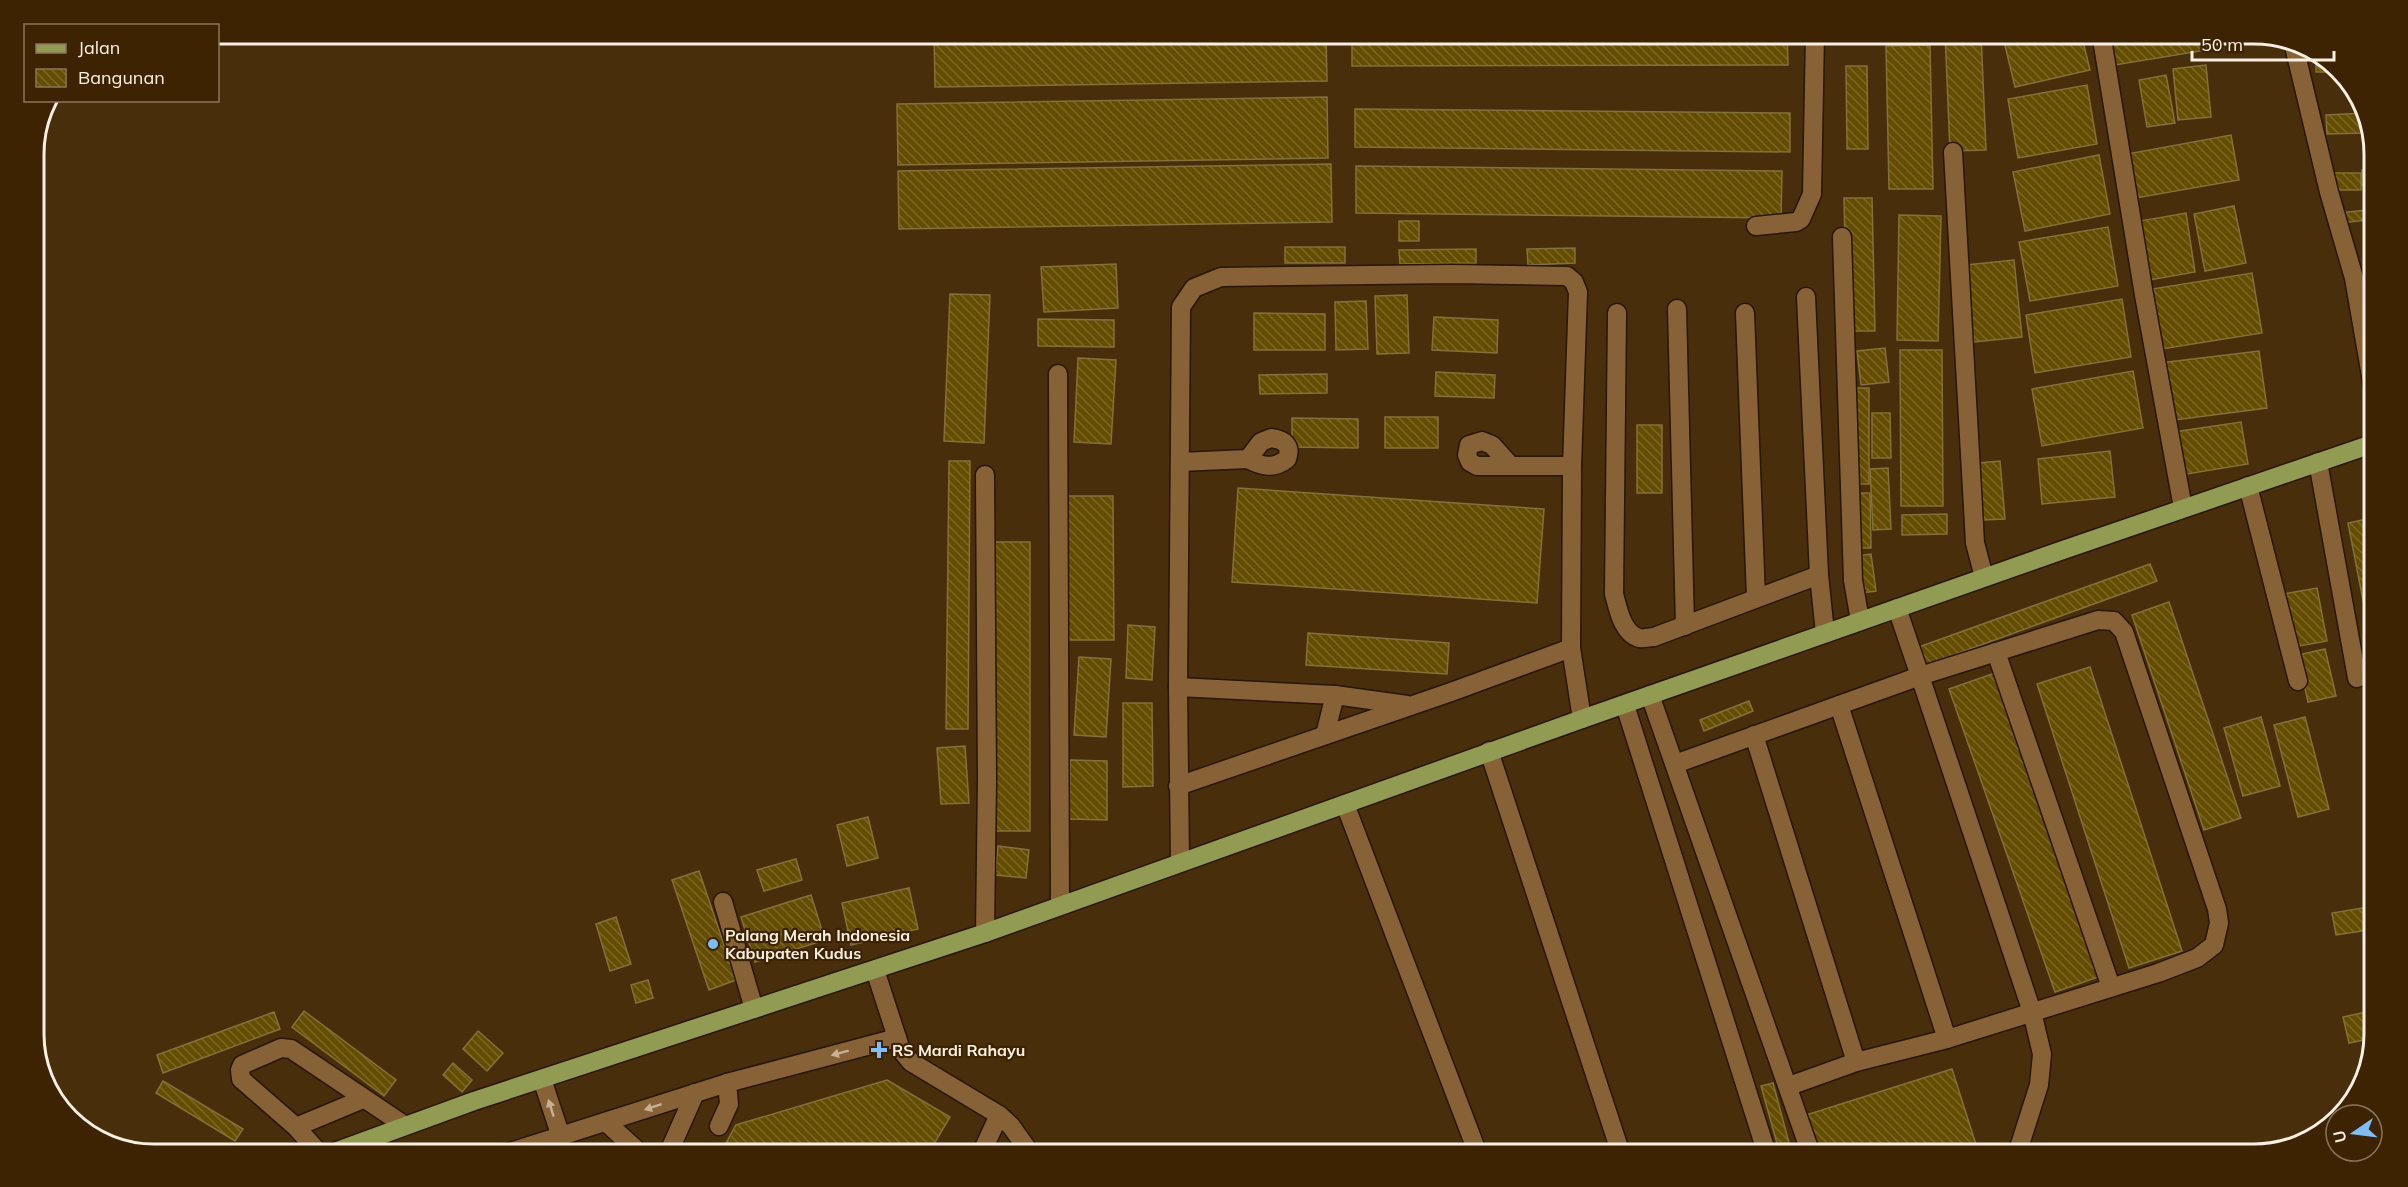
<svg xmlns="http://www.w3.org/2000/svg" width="2408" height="1187" font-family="Mulish,sans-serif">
<defs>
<pattern id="building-back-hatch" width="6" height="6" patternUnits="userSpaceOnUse" patternTransform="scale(1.5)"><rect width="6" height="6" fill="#644d00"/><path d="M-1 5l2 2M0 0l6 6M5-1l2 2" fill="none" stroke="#7b6725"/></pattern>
</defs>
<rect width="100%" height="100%" fill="#482e0b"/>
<!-- building -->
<g fill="url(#building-back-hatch)" stroke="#84703a" stroke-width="1.5">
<polygon points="934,33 1326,33 1327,81 935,87"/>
<polygon points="1352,33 1787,33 1788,65 1352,66"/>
<polygon points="1945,33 1981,33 1986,150 1950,151"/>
<polygon points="2002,33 2081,33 2090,70 2015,87"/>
<polygon points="2109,33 2210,33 2213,49 2115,65"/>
<polygon points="1930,45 1933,189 1889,189 1886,46"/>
<polygon points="2316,52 2338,72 2316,72"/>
<polygon points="2206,65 2211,117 2178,120 2173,69"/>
<polygon points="1846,66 1867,66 1868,149 1847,149"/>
<polygon points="2166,75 2175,123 2147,127 2139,80"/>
<polygon points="2087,85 2097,144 2018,158 2008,99"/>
<polygon points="1327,97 1328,158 898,165 897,104"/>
<polygon points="1355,109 1790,113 1790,152 1355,147"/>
<polygon points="2364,113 2365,133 2327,134 2326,115"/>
<polygon points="2231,135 2239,180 2136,198 2127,154"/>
<polygon points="2099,155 2110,214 2025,231 2013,172"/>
<polygon points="1331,164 1332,222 899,229 898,171"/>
<polygon points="1356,166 1782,171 1781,218 1356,213"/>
<polygon points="2362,170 2375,170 2375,186 2361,185"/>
<rect x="2329" y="173" width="32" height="17"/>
<polygon points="1844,198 1872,198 1875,331 1847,331"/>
<polygon points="2234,206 2246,263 2205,271 2194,214"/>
<polygon points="2375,209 2375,219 2341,223 2340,213"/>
<polygon points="2186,213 2195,272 2144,281 2134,222"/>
<polygon points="1899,215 1941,216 1938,341 1897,340"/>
<rect x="1399" y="221" width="20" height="20"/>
<polygon points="2108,227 2118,286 2030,301 2019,242"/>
<rect x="1285" y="247" width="60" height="16"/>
<polygon points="1575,248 1575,263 1528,265 1527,249"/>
<polygon points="1476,249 1476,263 1400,264 1399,250"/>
<polygon points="2014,260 2022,337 1974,342 1966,265"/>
<polygon points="1116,264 1118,308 1044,312 1041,267"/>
<polygon points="2252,273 2262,333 2162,349 2152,289"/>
<polygon points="950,294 990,295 984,443 944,441"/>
<polygon points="1407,295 1409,353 1377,354 1375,296"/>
<polygon points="2122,299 2131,357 2035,373 2026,315"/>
<polygon points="1366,301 1368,349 1336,350 1335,302"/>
<polygon points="1254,313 1325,314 1325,350 1254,350"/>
<polygon points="1434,317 1498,320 1497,353 1432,350"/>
<polygon points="1038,319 1114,320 1114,347 1038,346"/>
<polygon points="1885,348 1889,382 1861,385 1857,351"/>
<polygon points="1900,350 1942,350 1943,506 1901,506"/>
<polygon points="2259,351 2267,408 2167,421 2160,363"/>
<polygon points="1078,358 1116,360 1111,444 1074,442"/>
<polygon points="2133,371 2143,428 2042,446 2032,389"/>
<polygon points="1436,372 1495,375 1494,398 1435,396"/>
<polygon points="1327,374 1327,393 1260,394 1259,375"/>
<rect x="1852" y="388" width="17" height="96"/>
<polygon points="1872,413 1890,413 1891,458 1872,458"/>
<rect x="1385" y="417" width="53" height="31"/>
<polygon points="1292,418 1358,419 1358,448 1292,447"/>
<polygon points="2241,422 2248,464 2181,475 2174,432"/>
<rect x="1637" y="425" width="25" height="68"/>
<polygon points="2110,451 2115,497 2042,504 2038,459"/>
<polygon points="949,461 970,461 968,729 946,729"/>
<polygon points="2000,461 2005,519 1983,520 1978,463"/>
<polygon points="1888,468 1891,529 1873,530 1870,469"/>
<polygon points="1238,488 1544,509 1537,603 1232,582"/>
<polygon points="1854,493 1870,493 1871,548 1856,548"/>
<polygon points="1067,496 1113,496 1114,640 1068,640"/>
<polygon points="1947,514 1947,534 1902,535 1902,515"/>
<polygon points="2372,518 2375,532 2375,662 2348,523"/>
<polygon points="989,542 1030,542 1030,831 990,831"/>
<polygon points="1871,554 1876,591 1861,593 1857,556"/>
<polygon points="2150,564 2157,581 1923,666 1916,648"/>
<polygon points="2317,588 2327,641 2294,647 2283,594"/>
<polygon points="2169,602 2241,818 2204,830 2132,615"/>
<polygon points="1128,625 1155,627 1152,680 1126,678"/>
<polygon points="1308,633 1449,643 1447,674 1306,665"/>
<polygon points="2325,649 2336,696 2308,702 2298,655"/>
<polygon points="1079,657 1111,659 1106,737 1074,735"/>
<polygon points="2090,667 2182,951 2129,968 2037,684"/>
<polygon points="1995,673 2101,976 2055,992 1949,689"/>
<polygon points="1749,701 1753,711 1704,731 1700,720"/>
<polygon points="1123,703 1152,703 1153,786 1123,787"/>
<polygon points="2261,717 2280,786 2243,796 2224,728"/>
<polygon points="2305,717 2329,809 2298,817 2274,725"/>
<polygon points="965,746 969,803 941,804 937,748"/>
<polygon points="1070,760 1107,761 1107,820 1069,819"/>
<polygon points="868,817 878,858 847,866 837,825"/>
<polygon points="998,846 1029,850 1026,878 995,875"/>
<polygon points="796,859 802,880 764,891 757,870"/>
<polygon points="699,871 736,980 709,990 672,880"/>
<polygon points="909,888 918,929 851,945 842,903"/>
<polygon points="811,895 825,940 755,962 741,917"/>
<polygon points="2375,906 2375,929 2336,935 2332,913"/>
<polygon points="616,917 631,964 610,971 596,924"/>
<polygon points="648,980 653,998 636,1003 631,985"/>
<polygon points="2375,1010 2374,1038 2349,1043 2343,1017"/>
<polygon points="304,1011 396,1080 384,1096 292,1027"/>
<polygon points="274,1012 280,1029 163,1073 157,1055"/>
<polygon points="478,1031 503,1053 487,1071 463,1049"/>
<polygon points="453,1063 472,1080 462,1092 443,1075"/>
<polygon points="1952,1069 1979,1154 1815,1154 1803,1116"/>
<polygon points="887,1080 950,1117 928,1154 861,1154 866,1145 840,1154 720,1154 736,1125"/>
<polygon points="163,1081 243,1129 235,1141 156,1093"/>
<polygon points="1773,1083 1792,1154 1780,1154 1761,1086"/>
</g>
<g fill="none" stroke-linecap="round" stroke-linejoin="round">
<!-- minor casing -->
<g stroke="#291702" stroke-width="21">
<g id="minor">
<polyline points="2101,33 2144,295 2183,508"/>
<polyline points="2293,42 2329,192 2354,278 2375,399"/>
<polyline points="1953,152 1975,543 1984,577"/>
<polyline points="1756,226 1796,222 1801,219 1812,194 1815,33"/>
<polyline points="1842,237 1853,580 1860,621"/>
<polyline points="1806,297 1819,575 1825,633"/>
<polyline points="1677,309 1685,626"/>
<path d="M 1617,313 L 1614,594 C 1618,608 1622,633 1639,638 C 1643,639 1650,637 1654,637 L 1819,575"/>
<polyline points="1745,313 1756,598"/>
<polyline points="1058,374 1060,904"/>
<path d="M 1271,438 C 1284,440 1292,445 1287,459 C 1274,469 1262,467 1248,459 L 1261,442 Z"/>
<polyline points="1180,462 1248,459"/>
<polyline points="2318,462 2357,678"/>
<polyline points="1510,465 1492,445 1482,441 1469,445 1467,455 1470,462 1477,466 1572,466"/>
<polyline points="2248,486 2298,681"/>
<polyline points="1996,652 2111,987"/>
<polyline points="1178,687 1335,695 1407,705"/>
<polyline points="1650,695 1811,1154"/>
<polyline points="1625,705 1767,1154"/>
<polyline points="1839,705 1947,1039"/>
<polyline points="1325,735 1335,695"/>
<polyline points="1754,735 1856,1062"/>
<polyline points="1489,751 1621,1154"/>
<polyline points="1675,764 1920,676 2032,1012 2042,1054 2039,1085 2017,1154"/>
<polyline points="1178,786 1451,692 1571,648"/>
<polyline points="1345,804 1478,1154"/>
<polyline points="1180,862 1178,687 1181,307 1194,288 1221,277 1452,274 1567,276 1574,282 1578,292 1572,466 1571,648 1582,719"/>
<polyline points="723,902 754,1009"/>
<polyline points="985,933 987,781 985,475"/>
<polyline points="875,970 901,1050 911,1062 999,1115 1011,1126 1031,1154"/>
<polyline points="542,1079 561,1137"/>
<polyline points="1789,1086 1856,1062 1947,1039 2158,973 2197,958 2214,945 2219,923 2217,909 2124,632 2114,621 2098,620 1920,676 1897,608"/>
<polyline points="607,1123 641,1154"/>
<polyline points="719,1126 729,1104 727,1083"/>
<polyline points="296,1127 363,1099"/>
<polyline points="320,1154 296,1127 241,1079 240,1070 242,1065 281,1048 291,1049 404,1125"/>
<polyline points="504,1154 727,1083 897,1038"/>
<polyline points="668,1154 695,1093"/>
<polyline points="981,1154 999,1115"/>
</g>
</g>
<!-- major casing -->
<g stroke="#291702" stroke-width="21">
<polyline id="major" points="329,1154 474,1101 985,933 1582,719 2063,550 2375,443"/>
</g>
<!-- minor -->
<use href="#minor" stroke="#886237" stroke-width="18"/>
<!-- major -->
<use href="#major" stroke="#919b51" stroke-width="18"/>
</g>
<!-- one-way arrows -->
<defs><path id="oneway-solid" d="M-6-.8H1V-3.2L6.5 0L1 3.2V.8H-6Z" transform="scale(1.5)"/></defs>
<g fill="#c8b096">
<use href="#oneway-solid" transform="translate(840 1053) rotate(165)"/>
<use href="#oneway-solid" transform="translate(653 1107) rotate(162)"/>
<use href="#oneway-solid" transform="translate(551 1108) rotate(-107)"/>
</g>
<!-- markers -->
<g fill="#7fbdfa" stroke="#3d2301" stroke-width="2">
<circle cx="713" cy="944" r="6"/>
<path d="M876 1041h6v6h6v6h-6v6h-6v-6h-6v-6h6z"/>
</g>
<g text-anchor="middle" stroke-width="4.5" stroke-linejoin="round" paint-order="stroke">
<!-- poi labels -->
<g font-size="16" font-weight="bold" fill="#fdf0e3" stroke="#3d2301" text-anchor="start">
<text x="725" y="941">Palang Merah Indonesia<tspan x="725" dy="18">Kabupaten Kudus</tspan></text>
<text x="892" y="1056">RS Mardi Rahayu</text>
</g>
</g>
<!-- crop -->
<path d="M0 0H2408V1187H0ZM154 44H2254A110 110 0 0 1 2364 154V1034A110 110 0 0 1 2254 1144H154A110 110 0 0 1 44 1034V154A110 110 0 0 1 154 44Z" fill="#3d2301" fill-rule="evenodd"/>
<path fill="none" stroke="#fdf0e3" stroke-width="3" d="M154 44H2254A110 110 0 0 1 2364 154V1034A110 110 0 0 1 2254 1144H154A110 110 0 0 1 44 1034V154A110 110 0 0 1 154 44Z"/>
<!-- legend -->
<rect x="24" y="24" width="195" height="78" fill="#3d2301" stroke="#8a755b" stroke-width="1.5"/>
<rect x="36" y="44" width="30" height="9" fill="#919b51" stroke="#8a755b" stroke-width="1.5"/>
<text x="78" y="54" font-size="18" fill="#fdf0e3">Jalan</text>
<rect x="36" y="69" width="30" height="18" fill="url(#building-back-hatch)" stroke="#8a755b" stroke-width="1.5"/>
<text x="78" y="84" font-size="18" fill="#fdf0e3">Bangunan</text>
<!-- north arrow -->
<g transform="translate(2354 1133) rotate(256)"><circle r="28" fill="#3d2301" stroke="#8a755b" stroke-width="1.5"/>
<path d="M0-4.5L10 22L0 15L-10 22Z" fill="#7fbdfa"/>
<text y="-9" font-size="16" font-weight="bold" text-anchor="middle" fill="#fdf0e3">U</text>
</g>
<!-- scale -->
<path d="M2192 51v9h142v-9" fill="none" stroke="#fdf0e3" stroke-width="3"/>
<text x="2201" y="51" font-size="18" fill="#fdf0e3" stroke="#3d2301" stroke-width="4.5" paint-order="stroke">50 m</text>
</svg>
